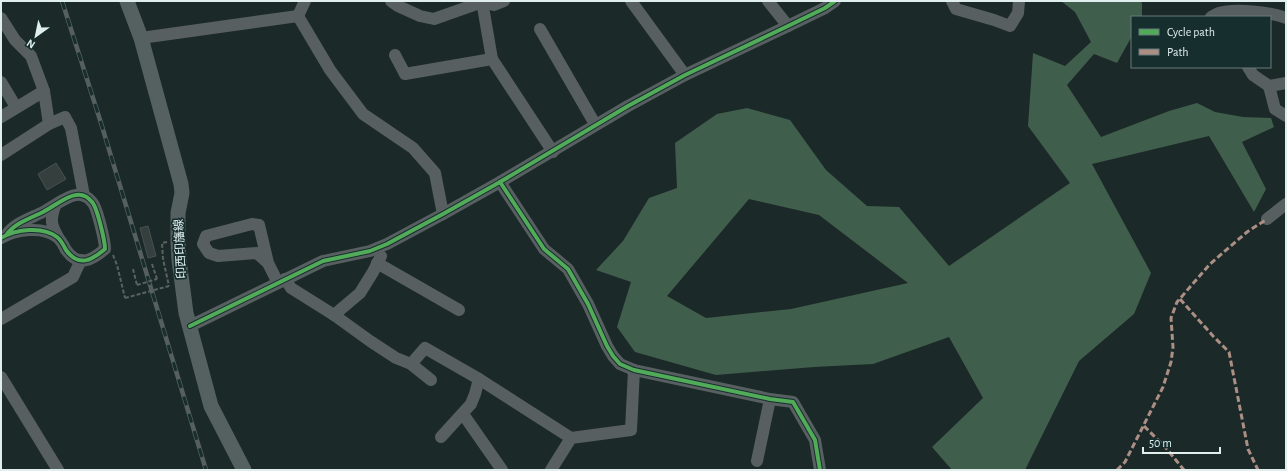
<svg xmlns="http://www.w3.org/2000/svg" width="1287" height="471" font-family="'Alegreya Sans','Noto Sans JP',sans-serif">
<rect width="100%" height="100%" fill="#1c2929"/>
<!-- forest -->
<path fill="#405e4c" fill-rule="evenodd" d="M 1061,1 L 1141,1 L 1142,4 L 1142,17 L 1132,17 L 1132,36 L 1117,63 L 1094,54 L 1067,85 L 1101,137 L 1169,111 L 1197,103 L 1215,112 L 1243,117 L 1271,118 L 1274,127 L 1242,142 L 1266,189 L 1254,212 L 1209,136 L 1092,164 L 1151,273 L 1134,314 L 1079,361 L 1025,470 L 952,470 L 932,447 L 983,398 L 949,337 L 873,364 L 814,367 L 716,375 L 635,352 L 617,327 L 631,282 L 596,270 L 623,241 L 649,198 L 677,188 L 675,143 L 717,114 L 747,108 L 790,120 L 826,170 L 867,206 L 899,207 L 949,266 L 1070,183 L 1028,126 L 1033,53 L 1065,66 L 1091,42 L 1075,12 ZM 749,199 L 819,215 L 908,283 L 791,309 L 706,318 L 667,296 Z"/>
<!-- building -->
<g fill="#353f3e" stroke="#475150">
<polygon points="56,163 66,179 47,190 38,174"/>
<polygon points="148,226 156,256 148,258 140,228"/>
</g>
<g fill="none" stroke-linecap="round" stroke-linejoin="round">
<!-- path -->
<g stroke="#5a6262" stroke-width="2" stroke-dasharray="4 2" stroke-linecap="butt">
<polyline points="167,242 162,243 163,259 169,286"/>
<polyline points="113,255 117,265 125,298"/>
<polyline points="152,264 157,279"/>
<polyline points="133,269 137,285"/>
</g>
<!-- minor -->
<g stroke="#585f61" stroke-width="12">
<polyline points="391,1 398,6 420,16 434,19 482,2 494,5 504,1"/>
<polyline points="482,1 492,59 553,152"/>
<polyline points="631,1 685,75"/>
<polyline points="768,1 788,26"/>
<polyline points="952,1 956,9 994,20 1010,26 1018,13 1019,1"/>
<polyline points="298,16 330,70 363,114 413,148 435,173 443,214"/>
<path d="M 1211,17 C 1213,16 1216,14 1219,13 C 1235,8 1270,12 1286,18"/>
<polyline points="1,18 15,40 31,56 44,91 49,124"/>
<polyline points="540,29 595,124"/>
<polyline points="141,38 298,16 305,1"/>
<polyline points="395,55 405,74 492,59"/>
<polyline points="1248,67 1253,75 1269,86"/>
<polyline points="1,82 16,107"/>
<polyline points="1286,83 1269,86 1275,109 1286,116"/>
<polyline points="1,117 44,91"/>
<polyline points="1,155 49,124 65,117 71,128 84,196"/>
<polyline points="500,182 544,249 568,269 588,304 607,346 613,356 620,364 634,370 770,399 793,402 815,440 820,470"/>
<path d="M 55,206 C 50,220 51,225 58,237"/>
<polyline points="1267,219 1286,204"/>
<path d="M 1,238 C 16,229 43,226 57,237 C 61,240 64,246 66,250 C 79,268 92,260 105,249 C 105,241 97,207 92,202 C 88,197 82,194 76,195 C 66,196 53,207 43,212 C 31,218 15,223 7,234"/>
<polyline points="268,263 257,253 218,256 209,253 203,244 206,236 252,224 259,225 268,263 278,283"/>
<polyline points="377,263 459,310"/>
<polyline points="285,279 291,288 334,315 370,341 396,358 411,364 431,380"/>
<polyline points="334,315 360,293 373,272 381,256"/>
<polyline points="1,319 73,277 81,260"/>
<polyline points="190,326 323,261 370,251 387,244 443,214 500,182 628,106 685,75 788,26 825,8 835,1"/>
<polyline points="411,364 425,348 479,379 571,438"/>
<polyline points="1,377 58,470"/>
<polyline points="463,414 502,470"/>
<polyline points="441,437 471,404 475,394 479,379"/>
<polyline points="757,461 770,399"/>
<polyline points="551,470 571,438 631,430 634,370"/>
</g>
<!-- major -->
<polyline stroke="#556061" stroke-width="15" points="127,1 141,38 181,184 182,193 178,213 178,241 179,260 186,313 211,406 244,470"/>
<!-- rail casing -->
<g stroke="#555f5f" stroke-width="4.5">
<polyline id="rail" points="62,1 101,123 206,470"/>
</g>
<!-- rail -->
<use href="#rail" stroke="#172e2e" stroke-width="3" stroke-dasharray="9" stroke-linecap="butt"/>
<!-- path-bridge -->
<g stroke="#5a6262" stroke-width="2" stroke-dasharray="4 2" stroke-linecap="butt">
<polyline points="137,285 157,279"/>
<polyline points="125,298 169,286"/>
</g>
<!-- quiet -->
<g stroke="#ac8f84" stroke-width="3" stroke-dasharray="6 3" stroke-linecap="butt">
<polyline points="1180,299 1213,336 1229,352 1248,449 1258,470"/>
<polyline points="1144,426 1166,448 1184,470"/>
<polyline points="1117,470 1125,462 1163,387 1171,362 1173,347 1171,318 1177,302 1210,264 1247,232 1267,219"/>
</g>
<!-- cycleway casing -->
<g stroke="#172e2e" stroke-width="6">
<g id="cycleway">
<polyline points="500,182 544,249 568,269 588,304 607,346 613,356 620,364 634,370 770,399 793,402 815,440 820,470"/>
<path d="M 1,238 C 16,229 43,226 57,237 C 61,240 64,246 66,250 C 79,268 92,260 105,249 C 105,241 97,207 92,202 C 88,197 82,194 76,195 C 66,196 53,207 43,212 C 31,218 15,223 7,234"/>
<polyline points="190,326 323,261 370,251 387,244 443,214 500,182 628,106 685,75 788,26 825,8 835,1"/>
</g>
</g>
<!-- cycleway -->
<use href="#cycleway" stroke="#51ab58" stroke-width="4"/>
</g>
<g text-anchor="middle" stroke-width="3.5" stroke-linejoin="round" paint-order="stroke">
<!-- street labels -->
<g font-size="12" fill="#e1eeee" stroke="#172e2e">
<text transform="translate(180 249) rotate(-93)" y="4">印西印旛線</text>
</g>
</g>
<!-- border -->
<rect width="1287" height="471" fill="none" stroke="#e1eeee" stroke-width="4"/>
<!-- legend -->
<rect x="1131" y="16" width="140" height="52" fill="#172e2e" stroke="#687b7b"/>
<rect x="1139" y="29" width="20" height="6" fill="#51ab58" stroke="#687b7b"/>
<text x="1167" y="36" font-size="12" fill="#e1eeee">Cycle path</text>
<rect x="1139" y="49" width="20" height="6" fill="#ac8f84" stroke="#687b7b"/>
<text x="1167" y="56" font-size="12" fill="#e1eeee">Path</text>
<!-- north arrow -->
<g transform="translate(36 36) rotate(213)" stroke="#172e2e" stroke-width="3" paint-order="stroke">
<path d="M0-3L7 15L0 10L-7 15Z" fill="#e1eeee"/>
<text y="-6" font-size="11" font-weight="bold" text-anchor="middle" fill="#e1eeee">N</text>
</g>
<!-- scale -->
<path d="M1143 447v6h77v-6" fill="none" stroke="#e1eeee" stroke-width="2"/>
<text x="1149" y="447" font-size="12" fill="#e1eeee" stroke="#172e2e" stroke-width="3" paint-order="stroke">50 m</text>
</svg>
